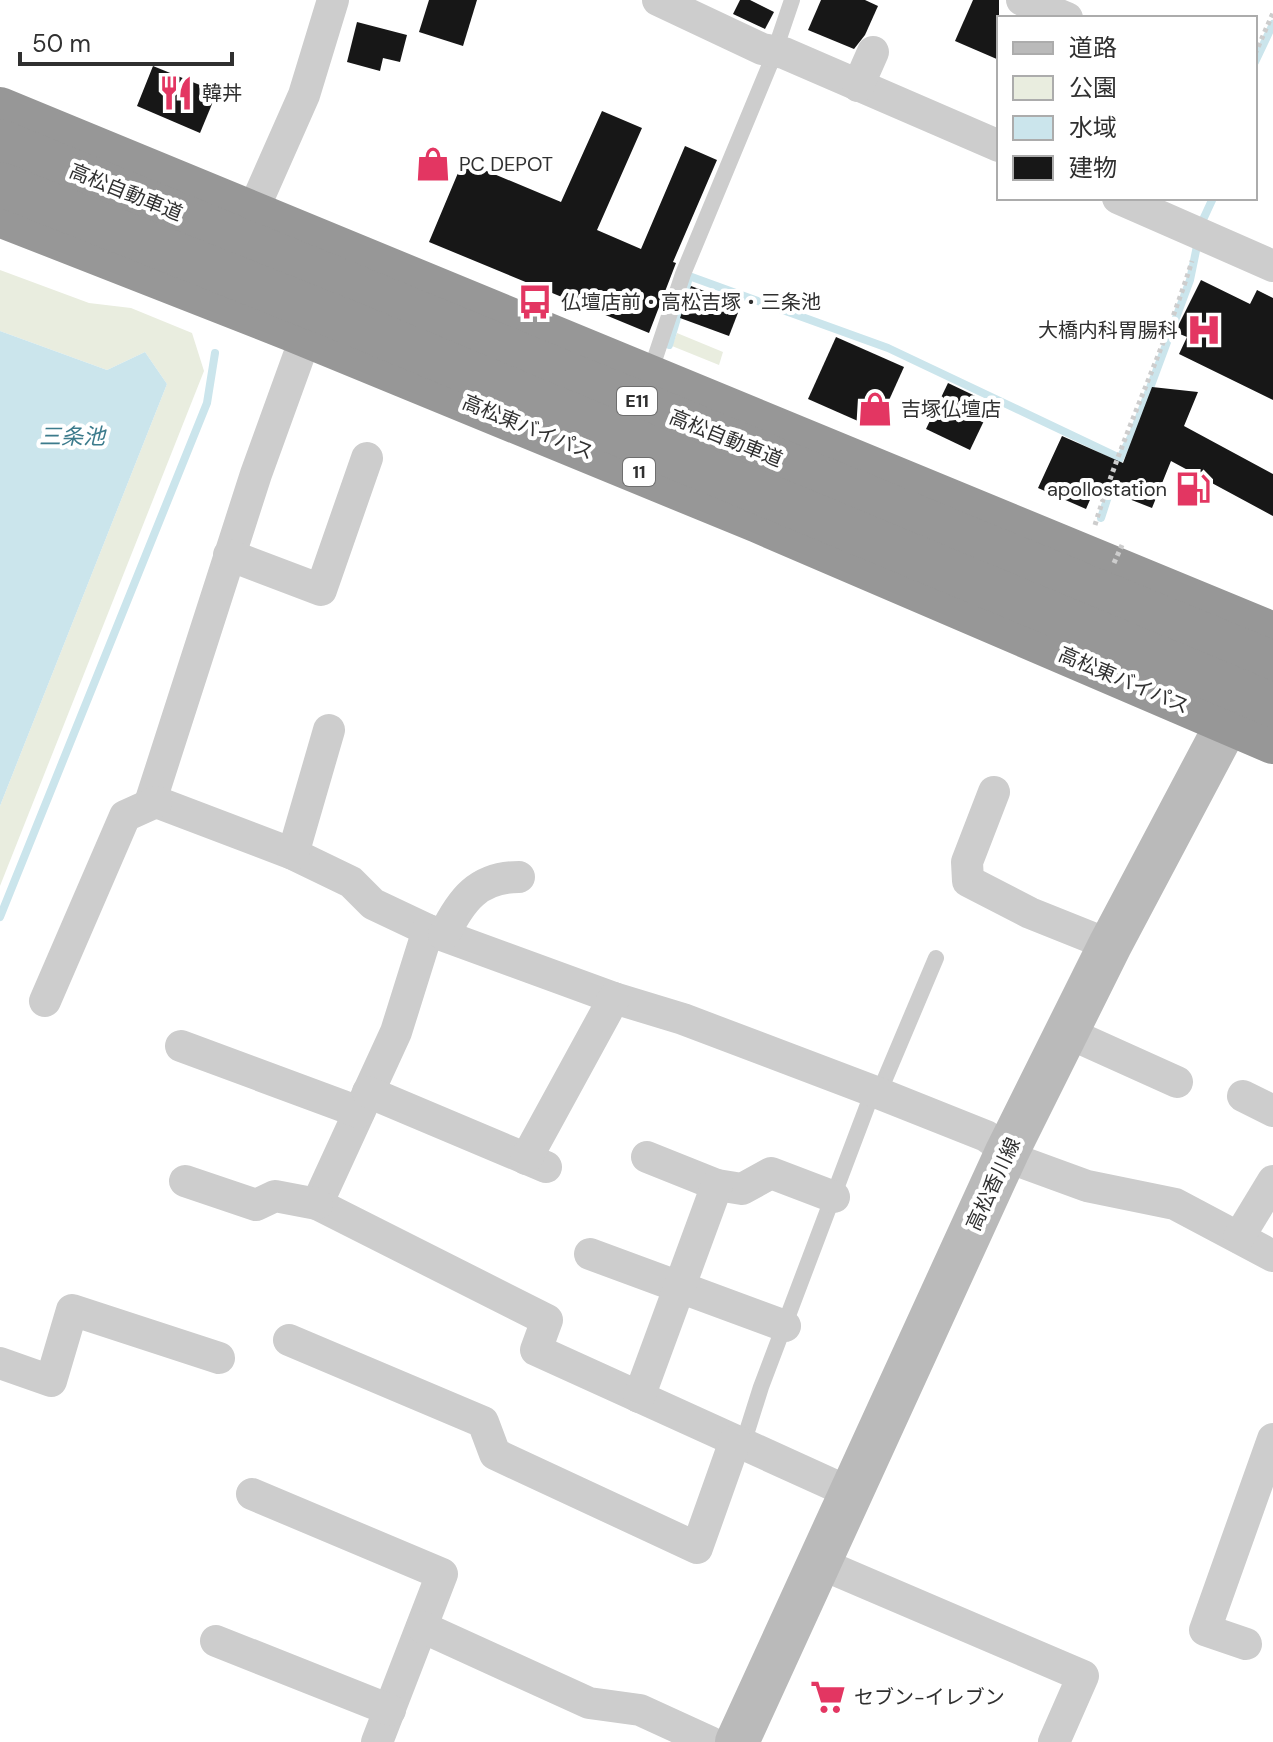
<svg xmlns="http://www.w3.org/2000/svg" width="1273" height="1742" font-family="'DM Sans','Noto Sans JP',sans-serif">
<rect width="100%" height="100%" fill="#fff"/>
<!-- green -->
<g fill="#e9eddf">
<polygon points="0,270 89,303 131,308 192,333 204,371 0,886 0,806 167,384 145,352 107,370 0,331"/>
<polygon points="677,333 723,352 719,365 672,346"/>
</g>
<!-- water -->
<polygon fill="#cbe5ec" points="0,331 107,370 145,352 167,384 0,806"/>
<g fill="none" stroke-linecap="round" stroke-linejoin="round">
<!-- stream -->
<g stroke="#cbe5ec" stroke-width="8">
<polyline points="1255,62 1273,24"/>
<polyline points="1201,224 1213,198"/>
<polyline points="689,276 888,348 1120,458"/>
<polyline points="669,345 688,281"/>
<polyline points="1119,460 1134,431 1190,280 1198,241"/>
<polyline points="1101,518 1112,484"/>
<polyline points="0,917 207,403 215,353"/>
</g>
</g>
<!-- building -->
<g fill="#171717">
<polygon points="429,0 477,0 463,46 419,32"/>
<polygon points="740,0 750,0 774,12 765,29 733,14"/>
<polygon points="821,0 865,0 878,6 865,35 854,49 808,30"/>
<polygon points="973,0 999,0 999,60 955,41"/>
<polygon points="357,22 407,35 400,62 383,58 380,71 347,62"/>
<polygon points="153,66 217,92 200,133 137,106"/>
<polygon points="602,111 642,128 597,230 641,249 685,146 717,160 673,262 676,263 649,333 429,242 463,161 561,202"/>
<polygon points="1201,280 1250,304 1257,290 1273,298 1273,400 1179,354 1187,337 1175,332"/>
<polygon points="691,286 741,305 729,336 680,318"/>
<polygon points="836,337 904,367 876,429 808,399"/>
<polygon points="948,383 992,404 970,450 926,429"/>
<polygon points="1152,387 1198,392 1184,426 1273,474 1273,516 1171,461 1152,508 1096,486 1086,509 1038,488 1062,436 1123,463"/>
</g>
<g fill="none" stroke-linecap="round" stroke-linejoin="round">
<!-- path -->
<g stroke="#cdcdcd" stroke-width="5" stroke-dasharray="4 4" stroke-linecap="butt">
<polyline points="1255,54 1273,13"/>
<path d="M 1095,525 C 1122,435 1164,351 1192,261"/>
</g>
<!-- lane -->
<g stroke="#cdcdcd" stroke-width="16">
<polyline points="649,376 683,274 771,62 792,0"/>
<polyline points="879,1093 936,958"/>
<polyline points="743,1444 761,1387 873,1091"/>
</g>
<!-- street -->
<g stroke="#cdcdcd" stroke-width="32">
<polyline points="658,0 762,49 784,53 999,146"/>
<polyline points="1022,0 1067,18"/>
<polyline points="858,86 873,52"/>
<polyline points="1118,198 1273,266"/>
<polyline points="243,233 304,95 333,0"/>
<polyline points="306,336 256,474 151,800 293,854 351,882 373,904 428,930 614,998 683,1019 873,1091 986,1136 1024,1163 1087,1186 1175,1204 1273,1256"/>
<polyline points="229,555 321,590 367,458"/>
<polyline points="994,792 967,862 968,881 1030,913 1110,945"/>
<polyline points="293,854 329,730"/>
<polyline points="428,930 396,1032 317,1204 547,1320 536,1350 851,1493"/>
<path d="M 444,935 C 461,900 478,877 519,877"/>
<polyline points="45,1001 125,816 156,802"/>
<polyline points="1066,1032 1177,1082"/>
<polyline points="181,1046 359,1112"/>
<polyline points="368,1092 546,1167"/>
<polyline points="1243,1096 1273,1111"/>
<polyline points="647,1157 717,1185 742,1189 771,1173 834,1197"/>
<polyline points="526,1159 614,998"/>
<polyline points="185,1181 256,1205 275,1196 317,1204"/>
<polyline points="1239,1237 1273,1181"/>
<polyline points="590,1254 785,1326"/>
<polyline points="289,1340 483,1422 495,1454 697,1548 735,1441"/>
<polyline points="0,1363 51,1381 72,1310 219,1358"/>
<polyline points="639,1397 717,1185"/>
<polyline points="252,1494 442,1574 377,1742"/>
<polyline points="819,1563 1083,1676 1054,1742"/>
<polyline points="422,1627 589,1703 640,1710 710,1742"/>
<polyline points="216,1641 390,1710"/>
<polyline points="1246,1644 1205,1630 1273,1439"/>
</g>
<!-- secondary -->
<polyline stroke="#bababa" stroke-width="44" points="737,1742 1007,1152 1110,945 1245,690"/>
<!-- highway -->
<g stroke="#979797" stroke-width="44">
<polyline points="0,109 1273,634"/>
<polyline points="0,215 293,330 758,521 1273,742"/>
</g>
<!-- path-bridge -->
<polyline stroke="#cdcdcd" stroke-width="5" stroke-dasharray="4 4" stroke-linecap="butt" points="1114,563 1122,545"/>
<!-- highway-bridge -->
<g stroke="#979797" stroke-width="44">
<polyline points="0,141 1273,663"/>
<polyline points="0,184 348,322 1273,705"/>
</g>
</g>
<!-- icons -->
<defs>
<g id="restaurant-bare" transform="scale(2.76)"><path d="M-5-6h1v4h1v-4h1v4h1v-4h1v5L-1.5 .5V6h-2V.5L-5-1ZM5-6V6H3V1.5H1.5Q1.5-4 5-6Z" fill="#e33662" stroke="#fff" stroke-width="2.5" paint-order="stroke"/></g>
<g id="shop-bare" transform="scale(2.76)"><path d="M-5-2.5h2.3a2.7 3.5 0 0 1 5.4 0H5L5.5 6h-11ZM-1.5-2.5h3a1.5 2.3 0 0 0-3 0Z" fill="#e33662" stroke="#fff" stroke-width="2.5" paint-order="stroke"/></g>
<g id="bus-bare" transform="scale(2.76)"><path d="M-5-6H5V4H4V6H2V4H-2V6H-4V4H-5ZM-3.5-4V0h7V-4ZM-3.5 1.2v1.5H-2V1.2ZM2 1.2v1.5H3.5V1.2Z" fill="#e33662" stroke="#fff" stroke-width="2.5" paint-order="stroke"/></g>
<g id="hospital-bare" transform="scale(2.76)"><path d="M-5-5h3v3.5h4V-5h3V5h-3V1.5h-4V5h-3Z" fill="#e33662" stroke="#fff" stroke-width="2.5" paint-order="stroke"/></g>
<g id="fuel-bare" transform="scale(2.76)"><path d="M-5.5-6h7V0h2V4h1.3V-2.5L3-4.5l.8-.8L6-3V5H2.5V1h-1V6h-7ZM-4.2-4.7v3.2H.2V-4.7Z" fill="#e33662" stroke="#fff" stroke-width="2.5" paint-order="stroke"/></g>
<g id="supermarket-bare" transform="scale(2.76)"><path d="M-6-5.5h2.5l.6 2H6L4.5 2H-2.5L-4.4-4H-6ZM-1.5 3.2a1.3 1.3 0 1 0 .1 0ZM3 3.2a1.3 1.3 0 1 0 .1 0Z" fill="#e33662" stroke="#fff" stroke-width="2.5" paint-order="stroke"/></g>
</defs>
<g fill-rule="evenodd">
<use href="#restaurant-bare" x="176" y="93"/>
<use href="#shop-bare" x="433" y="164"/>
<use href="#bus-bare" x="535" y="302"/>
<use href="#hospital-bare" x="1204" y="330"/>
<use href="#shop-bare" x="875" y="409"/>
<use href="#fuel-bare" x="1193" y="489"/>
<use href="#supermarket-bare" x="828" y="1697"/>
</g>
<g text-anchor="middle" stroke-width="8" stroke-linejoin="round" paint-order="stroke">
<!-- shield labels -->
<g fill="#fff" stroke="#6e6e6e" stroke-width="2">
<rect x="617" y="387" width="40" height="28" rx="6"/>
<rect x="623" y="458" width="32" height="28" rx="6"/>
</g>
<g font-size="18" font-weight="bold" fill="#303030">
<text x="637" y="407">E11</text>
<text x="639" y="478">11</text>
</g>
<!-- poi labels -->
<g font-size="20" fill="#303030" stroke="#fff" text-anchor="start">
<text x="202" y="100">韓丼</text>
<text x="459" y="171">PC DEPOT</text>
<text x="561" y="309">仏壇店前・高松吉塚・三条池</text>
<text x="1178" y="337" text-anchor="end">大橋内科胃腸科</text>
<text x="901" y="416">吉塚仏壇店</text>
<text x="1167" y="496" text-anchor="end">apollostation</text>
<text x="854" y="1704">セブン-イレブン</text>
</g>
<!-- street labels -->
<g font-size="20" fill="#303030" stroke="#fff">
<text transform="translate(126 192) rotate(22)" y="7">高松自動車道</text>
<text transform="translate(528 427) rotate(22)" y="7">高松東バイパス</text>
<text transform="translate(726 438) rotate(22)" y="7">高松自動車道</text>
<text transform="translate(1124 680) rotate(23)" y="7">高松東バイパス</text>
<text transform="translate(993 1184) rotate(-65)" y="7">高松香川線</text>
</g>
<!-- water labels -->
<g font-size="22" font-style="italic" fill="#3c7b8c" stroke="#fff">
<text x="72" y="444">三条池</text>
</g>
</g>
<!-- legend -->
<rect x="997" y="16" width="260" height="184" fill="#ffffff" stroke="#acacac" stroke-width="2"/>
<rect x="1013" y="42" width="40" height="12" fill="#bababa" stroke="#acacac" stroke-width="2"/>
<text x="1069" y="56" font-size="24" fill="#303030">道路</text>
<rect x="1013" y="76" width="40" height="24" fill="#e9eddf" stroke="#acacac" stroke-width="2"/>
<text x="1069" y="96" font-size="24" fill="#303030">公園</text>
<rect x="1013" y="116" width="40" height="24" fill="#cbe5ec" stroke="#acacac" stroke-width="2"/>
<text x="1069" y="136" font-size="24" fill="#303030">水域</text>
<rect x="1013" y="156" width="40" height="24" fill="#171717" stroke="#acacac" stroke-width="2"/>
<text x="1069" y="176" font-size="24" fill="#303030">建物</text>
<!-- scale -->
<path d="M20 52v12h212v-12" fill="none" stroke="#303030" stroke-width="4"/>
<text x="32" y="52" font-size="24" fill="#303030" stroke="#ffffff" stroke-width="6" paint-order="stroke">50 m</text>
</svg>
